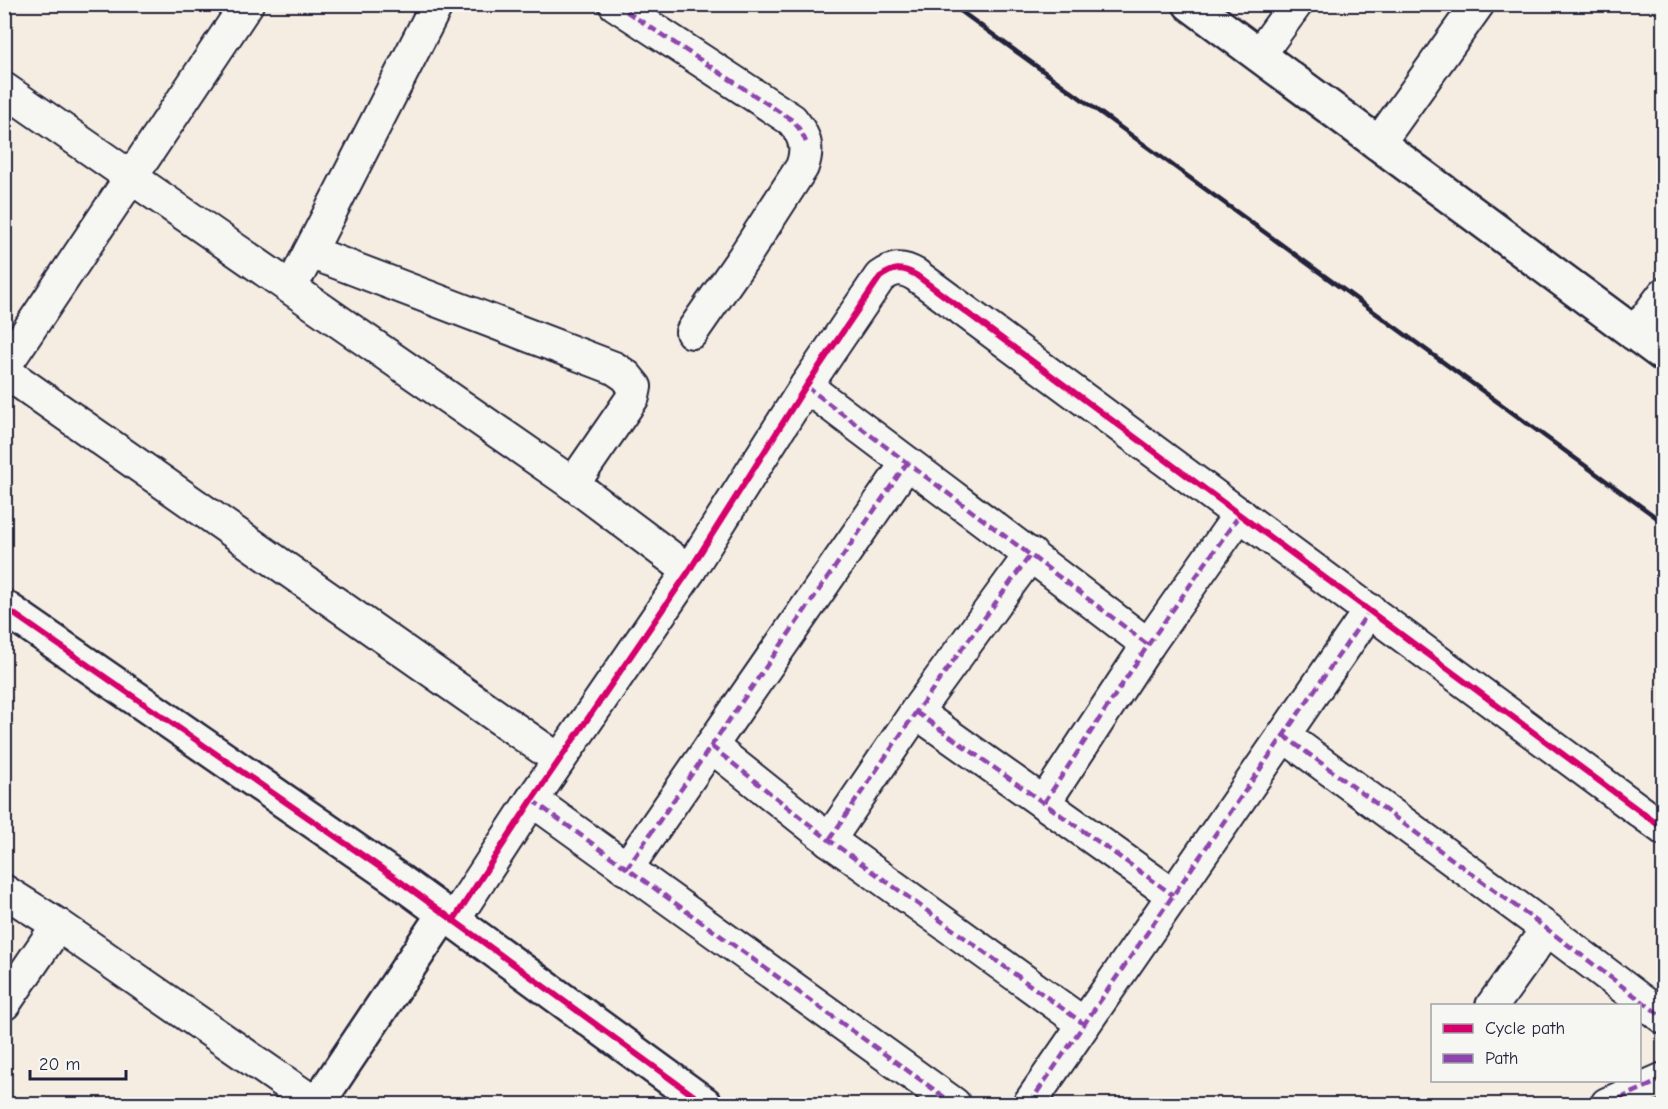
<svg xmlns="http://www.w3.org/2000/svg" width="1668" height="1109" font-family="'Comic Neue',sans-serif">
<rect width="100%" height="100%" fill="#f5ece2"/>
<filter id="ink" filterUnits="userSpaceOnUse"><feTurbulence type="fractalNoise" baseFrequency=".0167" numOctaves="2"/><feDisplacementMap in="SourceGraphic" scale="12" xChannelSelector="R" yChannelSelector="G"/><feConvolveMatrix kernelMatrix="1 2 1 2 8 2 1 2 1" color-interpolation-filters="sRGB"/></filter>
<g filter="url(#ink)">
<g fill="none" stroke-linecap="round" stroke-linejoin="round">
<!-- street casing -->
<g stroke="#22223b" stroke-width="36">
<g id="street">
<path d="M 615,4 L 792,120 C 805,136 809,148 802,167 L 744,257 L 692,332"/>
<polyline points="1259,55 1296,4"/>
<polyline points="4,89 573,484 689,571"/>
<polyline points="1378,144 1478,4"/>
<polyline points="310,252 614,368 626,376 635,387 633,397 573,484"/>
<polyline points="300,271 437,4"/>
<polyline points="1634,334 1664,294"/>
<polyline points="4,367 247,4"/>
<polyline points="4,371 559,760"/>
<path d="M 806,386 C 919,473 1035,557 1148,645"/>
<polyline points="916,712 1173,895"/>
<polyline points="1283,735 1547,929 1664,1018"/>
<polyline points="711,746 829,840 1084,1024"/>
<polyline points="532,800 954,1104"/>
<polyline points="1044,803 1148,645 1240,514"/>
<polyline points="829,840 916,712 1031,554"/>
<polyline points="626,869 907,463"/>
<polyline points="4,891 58,925 316,1104"/>
<path d="M 453,921 L 532,800 L 689,571 L 806,386 L 880,277 C 893,268 901,266 916,275 L 1664,829"/>
<polyline points="4,1004 58,925"/>
<polyline points="1492,1006 1547,929"/>
<polyline points="1029,1104 1370,610"/>
<polyline points="1607,1104 1664,1079"/>
</g>
</g>
<!-- secondary casing -->
<g stroke="#22223b" stroke-width="38">
<g id="secondary">
<polyline points="1190,4 1664,355"/>
<polyline points="4,607 394,877 705,1104"/>
<polyline points="317,1104 444,914"/>
</g>
</g>
<!-- street -->
<use href="#street" stroke="#f6f6f2" stroke-width="32"/>
<!-- secondary -->
<use href="#secondary" stroke="#f6f6f2" stroke-width="33"/>
<!-- rail -->
<polyline stroke="#22223b" stroke-width="4.5" points="951,4 1664,523"/>
<!-- quiet -->
<g stroke="#8e44ad" stroke-width="4.5" stroke-dasharray="9 4.5" stroke-linecap="butt">
<polyline points="615,4 792,120 801,131 806,142"/>
<path d="M 806,386 C 919,473 1035,557 1148,645"/>
<polyline points="916,712 1173,895"/>
<polyline points="1283,735 1547,929 1664,1018"/>
<polyline points="711,746 829,840 1084,1024"/>
<polyline points="532,800 954,1104"/>
<polyline points="1044,803 1148,645 1240,514"/>
<polyline points="829,840 916,712 1031,554"/>
<polyline points="626,869 907,463"/>
<polyline points="1029,1104 1370,610"/>
<polyline points="1607,1104 1664,1079"/>
</g>
<!-- cycleway casing -->
<g stroke="#f6f6f2" stroke-width="10">
<g id="cycleway">
<polyline points="4,607 394,877 705,1104"/>
<path d="M 453,921 L 532,800 L 689,571 L 806,386 L 880,277 C 893,268 901,266 916,275 L 1664,829"/>
</g>
</g>
<!-- cycleway -->
<use href="#cycleway" stroke="#d6006c" stroke-width="6"/>
</g>
</g>
<!-- margin -->
<rect width="1668" height="1109" fill="none" stroke="#f6f6f2" stroke-width="24"/>
<rect x="12" y="12" width="1644" height="1085" fill="none" stroke="#22223b" stroke-width="2" filter="url(#ink)"/>
<!-- legend -->
<rect x="1431" y="1004" width="210" height="78" fill="#f6f6f2" stroke="#a1a1a9" stroke-width="1.5"/>
<rect x="1443" y="1024" width="30" height="9" fill="#d6006c" stroke="#a1a1a9" stroke-width="1.5"/>
<text x="1485" y="1034" font-size="18" fill="#22223b">Cycle path</text>
<rect x="1443" y="1054" width="30" height="9" fill="#8e44ad" stroke="#a1a1a9" stroke-width="1.5"/>
<text x="1485" y="1064" font-size="18" fill="#22223b">Path</text>
<!-- scale -->
<path d="M30 1070v9h96v-9" fill="none" stroke="#22223b" stroke-width="3"/>
<text x="39" y="1070" font-size="18" fill="#22223b" stroke="#f6f6f2" stroke-width="4.5" paint-order="stroke">20 m</text>
</svg>
